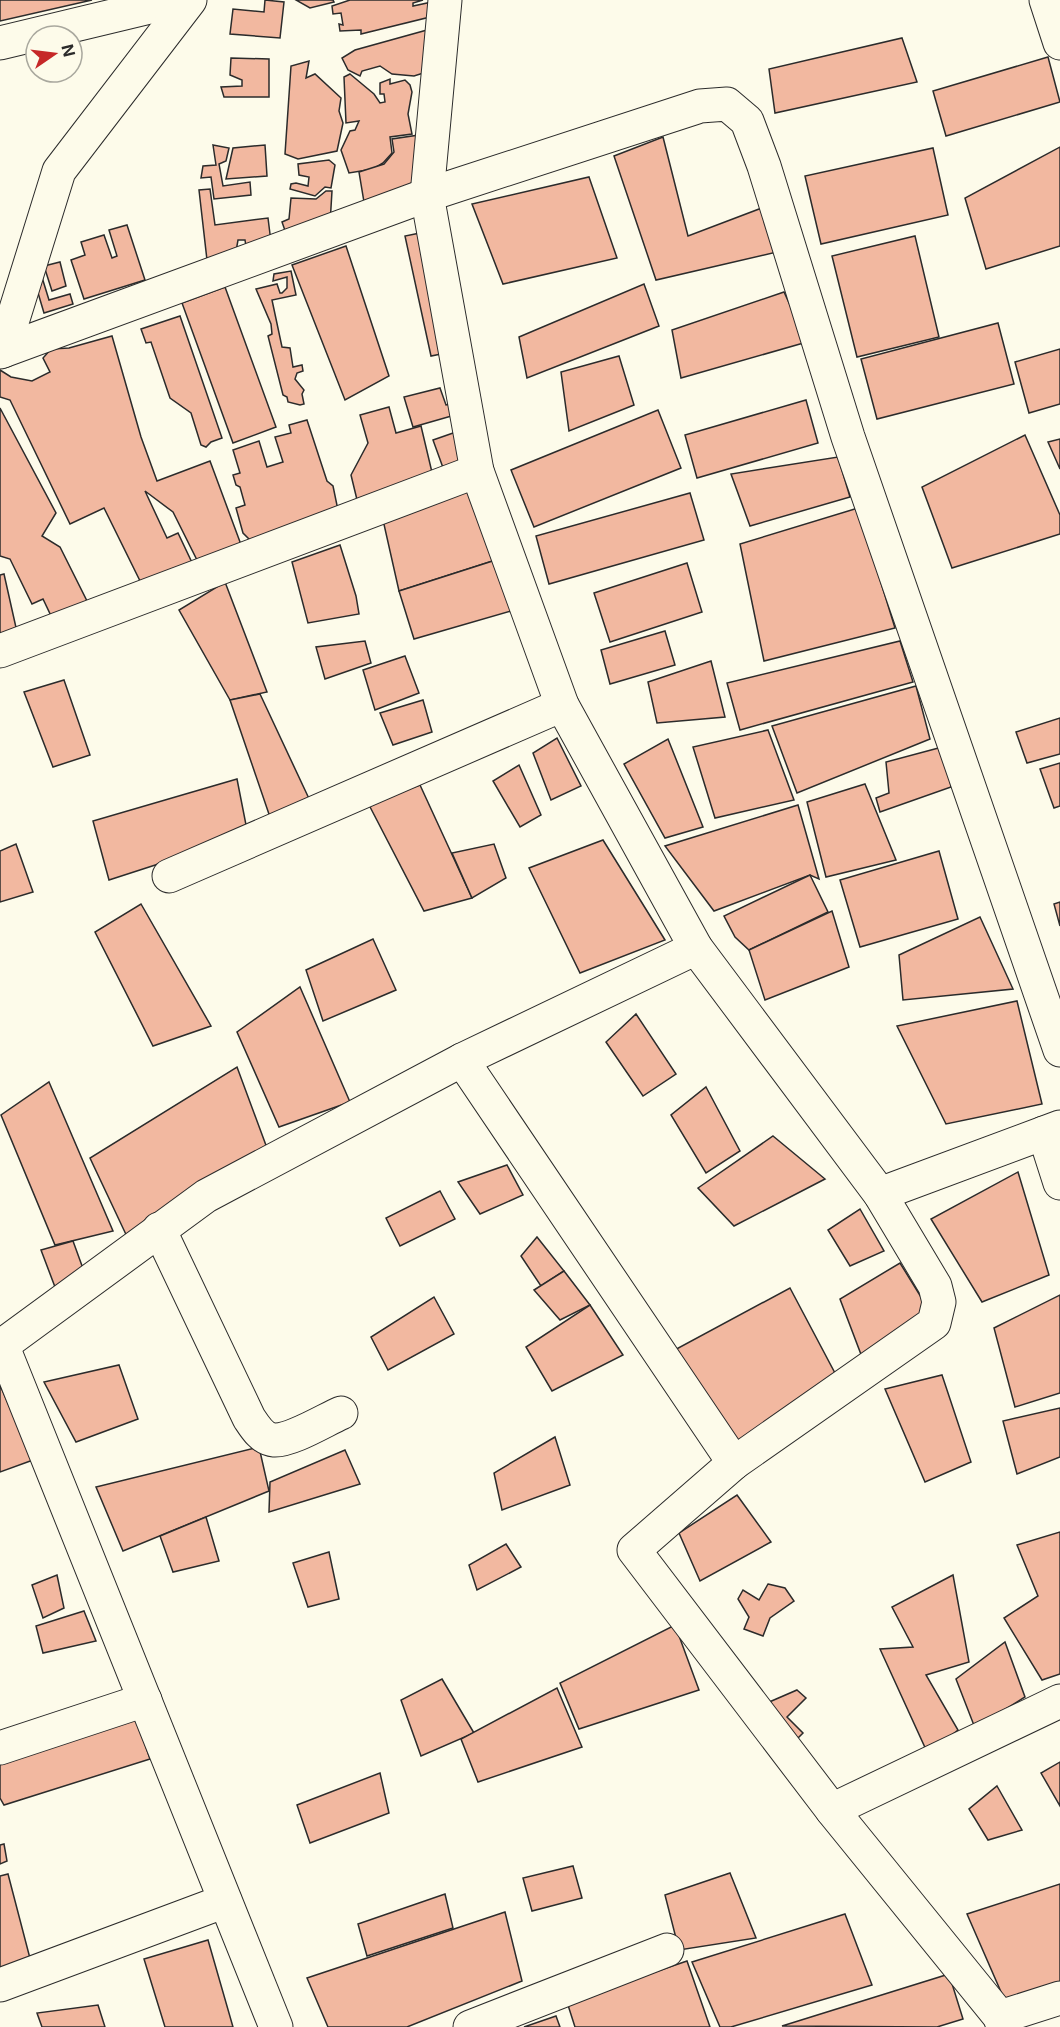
<svg xmlns="http://www.w3.org/2000/svg" width="1060" height="2027" font-family="Inter,sans-serif">
<rect width="100%" height="100%" fill="#fdfbea"/>
<!-- building -->
<g fill="#f2b8a0" stroke="#2b2b2b" stroke-width="1.5">
<polygon points="0,0 92,0 0,21"/>
<polygon points="265,0 284,2 280,38 230,34 233,9 264,12"/>
<polygon points="296,0 333,0 334,2 310,8"/>
<polygon points="350,0 423,0 413,3 413,6 441,0 434,16 361,34 361,30 340,31 339,24 343,25 341,13 333,14 332,6"/>
<polygon points="427,30 433,70 414,76 392,74 380,66 362,71 360,76 348,70 342,58 355,50"/>
<polygon points="902,38 917,82 775,113 769,69"/>
<polygon points="1048,57 1060,102 946,136 933,91"/>
<polygon points="231,58 269,59 269,97 224,97 221,87 242,86 242,80 230,75"/>
<polygon points="309,61 306,78 315,74 341,98 339,111 343,123 337,151 298,159 285,154 291,66"/>
<polygon points="350,74 374,94 380,103 385,102 384,94 380,94 380,83 390,79 390,84 405,80 410,85 412,92 408,114 412,134 390,137 392,153 383,163 373,169 349,173 341,150 350,131 355,130 359,121 346,123 344,77"/>
<polygon points="426,134 409,200 364,202 359,172 384,164 394,152 392,139"/>
<polygon points="663,137 688,236 767,206 777,252 656,280 614,156"/>
<polygon points="213,145 229,148 226,161 219,164 223,186 250,182 251,195 214,199 211,177 201,178 203,166 216,165"/>
<polygon points="265,145 267,176 226,179 233,148"/>
<polygon points="1060,147 1060,246 986,269 965,198"/>
<polygon points="933,148 948,215 821,244 805,176"/>
<polygon points="329,160 335,165 331,188 325,187 315,196 290,189 291,184 296,183 308,186 309,177 299,175 298,164"/>
<polygon points="589,177 617,258 503,284 472,204"/>
<polygon points="210,189 215,225 268,218 272,250 247,253 245,240 238,240 235,257 207,260 199,190"/>
<polygon points="326,191 332,191 330,224 289,242 282,222 289,219 291,198 316,199"/>
<polygon points="127,225 145,280 84,299 71,260 85,255 81,242 104,235 112,258 117,256 109,230"/>
<polygon points="425,232 451,352 431,356 405,236"/>
<polygon points="915,236 939,337 857,357 832,256"/>
<polygon points="346,246 389,376 345,400 292,265"/>
<polygon points="60,262 66,286 52,291 44,266"/>
<polygon points="291,271 296,295 272,300 282,347 290,348 293,367 302,365 303,371 297,373 295,379 304,390 302,394 304,404 300,405 288,402 287,397 283,395 268,336 272,334 271,324 256,289 277,284 280,293 282,293 287,288 287,277 273,281 274,274"/>
<polygon points="41,274 49,300 70,294 73,304 44,313 33,276"/>
<polygon points="644,284 659,326 527,378 519,337"/>
<polygon points="225,287 276,427 233,443 182,303"/>
<polygon points="784,292 807,342 681,378 672,330"/>
<polygon points="180,316 222,438 211,442 206,447 201,445 191,413 170,398 151,342 146,343 141,329"/>
<polygon points="998,323 1014,384 877,419 861,359"/>
<polygon points="112,336 141,437 157,481 210,461 243,550 200,566 173,512 145,491 167,538 178,533 195,569 146,593 104,508 70,524 10,400 0,397 0,370 11,377 32,381 50,372 43,358 51,349 69,348"/>
<polygon points="1060,349 1060,404 1029,413 1015,362"/>
<polygon points="619,356 634,405 569,431 561,372"/>
<polygon points="440,388 446,405 452,404 455,415 413,427 404,397"/>
<polygon points="806,400 818,443 697,478 685,435"/>
<polygon points="389,407 396,433 421,426 435,485 359,508 351,475 368,443 360,415"/>
<polygon points="0,408 56,513 42,536 60,547 88,603 53,620 43,599 32,604 10,559 0,556"/>
<polygon points="658,410 681,468 534,527 511,470"/>
<polygon points="307,420 327,481 333,486 339,515 252,542 243,533 236,508 245,505 240,487 236,485 233,475 240,473 233,450 259,441 267,467 283,462 275,437 291,433 289,425"/>
<polygon points="456,432 469,468 446,476 433,440"/>
<polygon points="1025,435 1060,515 1060,534 952,568 922,487"/>
<polygon points="1060,439 1060,469 1048,442"/>
<polygon points="838,457 850,497 750,526 731,474"/>
<polygon points="480,479 502,558 399,591 383,520"/>
<polygon points="690,493 704,540 549,584 536,536"/>
<polygon points="858,508 895,628 764,661 740,544"/>
<polygon points="340,545 356,596 359,614 308,623 292,562"/>
<polygon points="502,558 518,609 414,639 399,591"/>
<polygon points="687,563 702,612 610,642 594,593"/>
<polygon points="4,574 17,632 0,636 0,575"/>
<polygon points="225,582 267,692 230,700 179,610"/>
<polygon points="665,631 675,665 610,684 601,650"/>
<polygon points="365,641 371,663 325,679 316,647"/>
<polygon points="900,641 913,682 740,730 727,683"/>
<polygon points="405,656 419,693 375,710 363,670"/>
<polygon points="711,661 725,717 657,723 648,682"/>
<polygon points="64,680 90,755 53,767 24,692"/>
<polygon points="916,686 930,739 797,793 772,726"/>
<polygon points="260,694 312,805 271,820 230,700"/>
<polygon points="423,700 432,732 393,745 380,713"/>
<polygon points="1060,718 1060,754 1027,763 1016,732"/>
<polygon points="768,730 794,800 715,818 693,747"/>
<polygon points="557,738 581,786 551,800 533,753"/>
<polygon points="668,739 703,827 665,838 624,764"/>
<polygon points="946,746 951,787 880,812 876,798 889,793 886,762"/>
<polygon points="1060,763 1060,806 1054,808 1040,769"/>
<polygon points="519,765 541,815 520,827 493,781"/>
<polygon points="237,779 248,835 109,880 93,821"/>
<polygon points="865,784 896,860 826,877 807,802"/>
<polygon points="420,785 472,898 424,911 368,803"/>
<polygon points="798,805 819,879 810,875 714,911 665,846"/>
<polygon points="603,840 665,940 580,973 529,868"/>
<polygon points="16,844 33,892 0,902 0,851"/>
<polygon points="494,844 506,878 472,898 452,853"/>
<polygon points="939,851 958,919 860,947 840,880"/>
<polygon points="810,875 828,912 749,950 735,937 724,916"/>
<polygon points="1060,902 1060,926 1054,904"/>
<polygon points="141,904 211,1026 153,1046 95,932"/>
<polygon points="832,911 849,967 765,1000 749,950"/>
<polygon points="980,917 1013,989 903,1000 899,955"/>
<polygon points="373,939 396,990 323,1021 306,970"/>
<polygon points="300,987 350,1102 279,1127 237,1032"/>
<polygon points="1017,1001 1042,1104 946,1124 897,1026"/>
<polygon points="636,1014 676,1074 643,1096 606,1042"/>
<polygon points="237,1067 267,1148 130,1243 90,1158"/>
<polygon points="49,1082 113,1231 55,1245 1,1115"/>
<polygon points="706,1087 740,1151 706,1173 671,1115"/>
<polygon points="773,1136 825,1179 734,1226 698,1188"/>
<polygon points="507,1165 523,1195 480,1214 458,1182"/>
<polygon points="1018,1172 1049,1275 982,1302 931,1219"/>
<polygon points="440,1191 455,1219 400,1246 386,1218"/>
<polygon points="860,1209 884,1251 850,1266 828,1230"/>
<polygon points="537,1237 564,1271 541,1286 521,1256"/>
<polygon points="73,1241 85,1274 55,1287 41,1250"/>
<polygon points="900,1263 929,1310 862,1357 840,1299"/>
<polygon points="564,1271 590,1305 560,1320 534,1290"/>
<polygon points="790,1288 836,1375 736,1442 669,1353"/>
<polygon points="1060,1295 1060,1393 1015,1407 994,1328"/>
<polygon points="434,1297 454,1334 388,1370 371,1337"/>
<polygon points="590,1305 623,1355 552,1391 526,1347"/>
<polygon points="119,1365 138,1419 76,1442 44,1382"/>
<polygon points="942,1375 971,1462 925,1482 885,1389"/>
<polygon points="0,1385 33,1460 0,1472"/>
<polygon points="1060,1408 1060,1457 1017,1474 1003,1421"/>
<polygon points="555,1437 570,1485 502,1510 494,1473"/>
<polygon points="259,1447 269,1491 123,1551 96,1487"/>
<polygon points="345,1450 360,1484 269,1512 270,1482"/>
<polygon points="737,1495 771,1542 700,1581 679,1533"/>
<polygon points="206,1517 219,1561 173,1572 160,1536"/>
<polygon points="1060,1532 1060,1674 1042,1680 1004,1618 1038,1596 1017,1545"/>
<polygon points="506,1544 521,1567 477,1590 469,1565"/>
<polygon points="329,1552 339,1599 308,1607 293,1563"/>
<polygon points="57,1575 64,1608 43,1618 32,1585"/>
<polygon points="953,1575 969,1662 926,1675 958,1730 928,1754 880,1649 913,1647 892,1607"/>
<polygon points="768,1584 785,1588 794,1601 770,1618 763,1636 744,1629 749,1617 738,1599 743,1590 759,1600"/>
<polygon points="84,1611 96,1641 43,1653 36,1626"/>
<polygon points="675,1625 699,1690 579,1729 560,1683"/>
<polygon points="1005,1642 1025,1697 975,1728 956,1679"/>
<polygon points="442,1679 474,1733 421,1756 401,1700"/>
<polygon points="557,1688 582,1747 478,1782 461,1739"/>
<polygon points="797,1690 806,1698 787,1717 803,1733 796,1740 760,1706"/>
<polygon points="135,1714 150,1759 4,1805 0,1798 0,1755"/>
<polygon points="1060,1762 1060,1806 1041,1773"/>
<polygon points="380,1773 389,1813 310,1843 297,1805"/>
<polygon points="997,1786 1022,1830 988,1840 969,1809"/>
<polygon points="4,1844 7,1861 0,1864 0,1845"/>
<polygon points="573,1866 582,1898 532,1911 523,1878"/>
<polygon points="730,1873 756,1938 679,1950 665,1895"/>
<polygon points="8,1874 32,1966 0,1978 0,1876"/>
<polygon points="1060,1884 1060,1983 1005,2001 967,1914"/>
<polygon points="445,1894 453,1928 367,1956 358,1924"/>
<polygon points="505,1912 522,1981 407,2027 328,2027 307,1978"/>
<polygon points="845,1914 872,1985 731,2027 720,2027 692,1962"/>
<polygon points="208,1940 233,2027 165,2027 144,1959"/>
<polygon points="687,1961 710,2027 575,2027 567,2002"/>
<polygon points="949,1974 963,2019 937,2027 782,2026"/>
<polygon points="98,2005 105,2027 42,2027 37,2013"/>
<polygon points="556,2016 560,2027 524,2027"/>
</g>
<g fill="none" stroke-linecap="round" stroke-linejoin="round">
<!-- street casing -->
<g stroke="#2b2b2b" stroke-width="35">
<g id="street">
<polyline points="445,0 427,195 477,471 562,705 696,948 880,1194 935,1286 939,1302 934,1323 734,1463 634,1550 832,1810 1000,2017"/>
<polyline points="1046,0 1060,43"/>
<polyline points="0,43 179,0"/>
<polyline points="3,351 59,171 190,0"/>
<polyline points="0,352 427,195 700,106 727,104 747,121 764,166 848,437 1060,1050"/>
<polyline points="0,651 477,471"/>
<polyline points="169,876 562,705"/>
<polyline points="462,1060 734,1463"/>
<polyline points="1044,1133 1060,1183"/>
<polyline points="880,1194 1060,1127"/>
<path d="M 159,1229 L 249,1418 C 255,1427 262,1439 274,1440 C 291,1441 325,1420 341,1413"/>
<polyline points="0,1347 206,1196 462,1060 696,948"/>
<polyline points="3,1347 276,2027"/>
<polyline points="0,1748 145,1700"/>
<polyline points="832,1810 1060,1701"/>
<polyline points="0,1985 225,1901"/>
<polyline points="470,2027 667,1950"/>
<polyline points="1003,2027 1000,2017 1060,1998"/>
</g>
</g>
<!-- street -->
<use href="#street" stroke="#fdfbea" stroke-width="33"/>
</g>
<!-- north arrow -->
<g transform="translate(54 54) rotate(76)"><circle r="28" fill="#fdfbea" stroke="#a9a89e" stroke-width="1.5"/>
<path d="M0-4.5L10 22L0 15L-10 22Z" fill="#c62828"/>
<text y="-9" font-size="16" font-weight="bold" text-anchor="middle" fill="#2b2b2b">N</text>
</g>
</svg>
